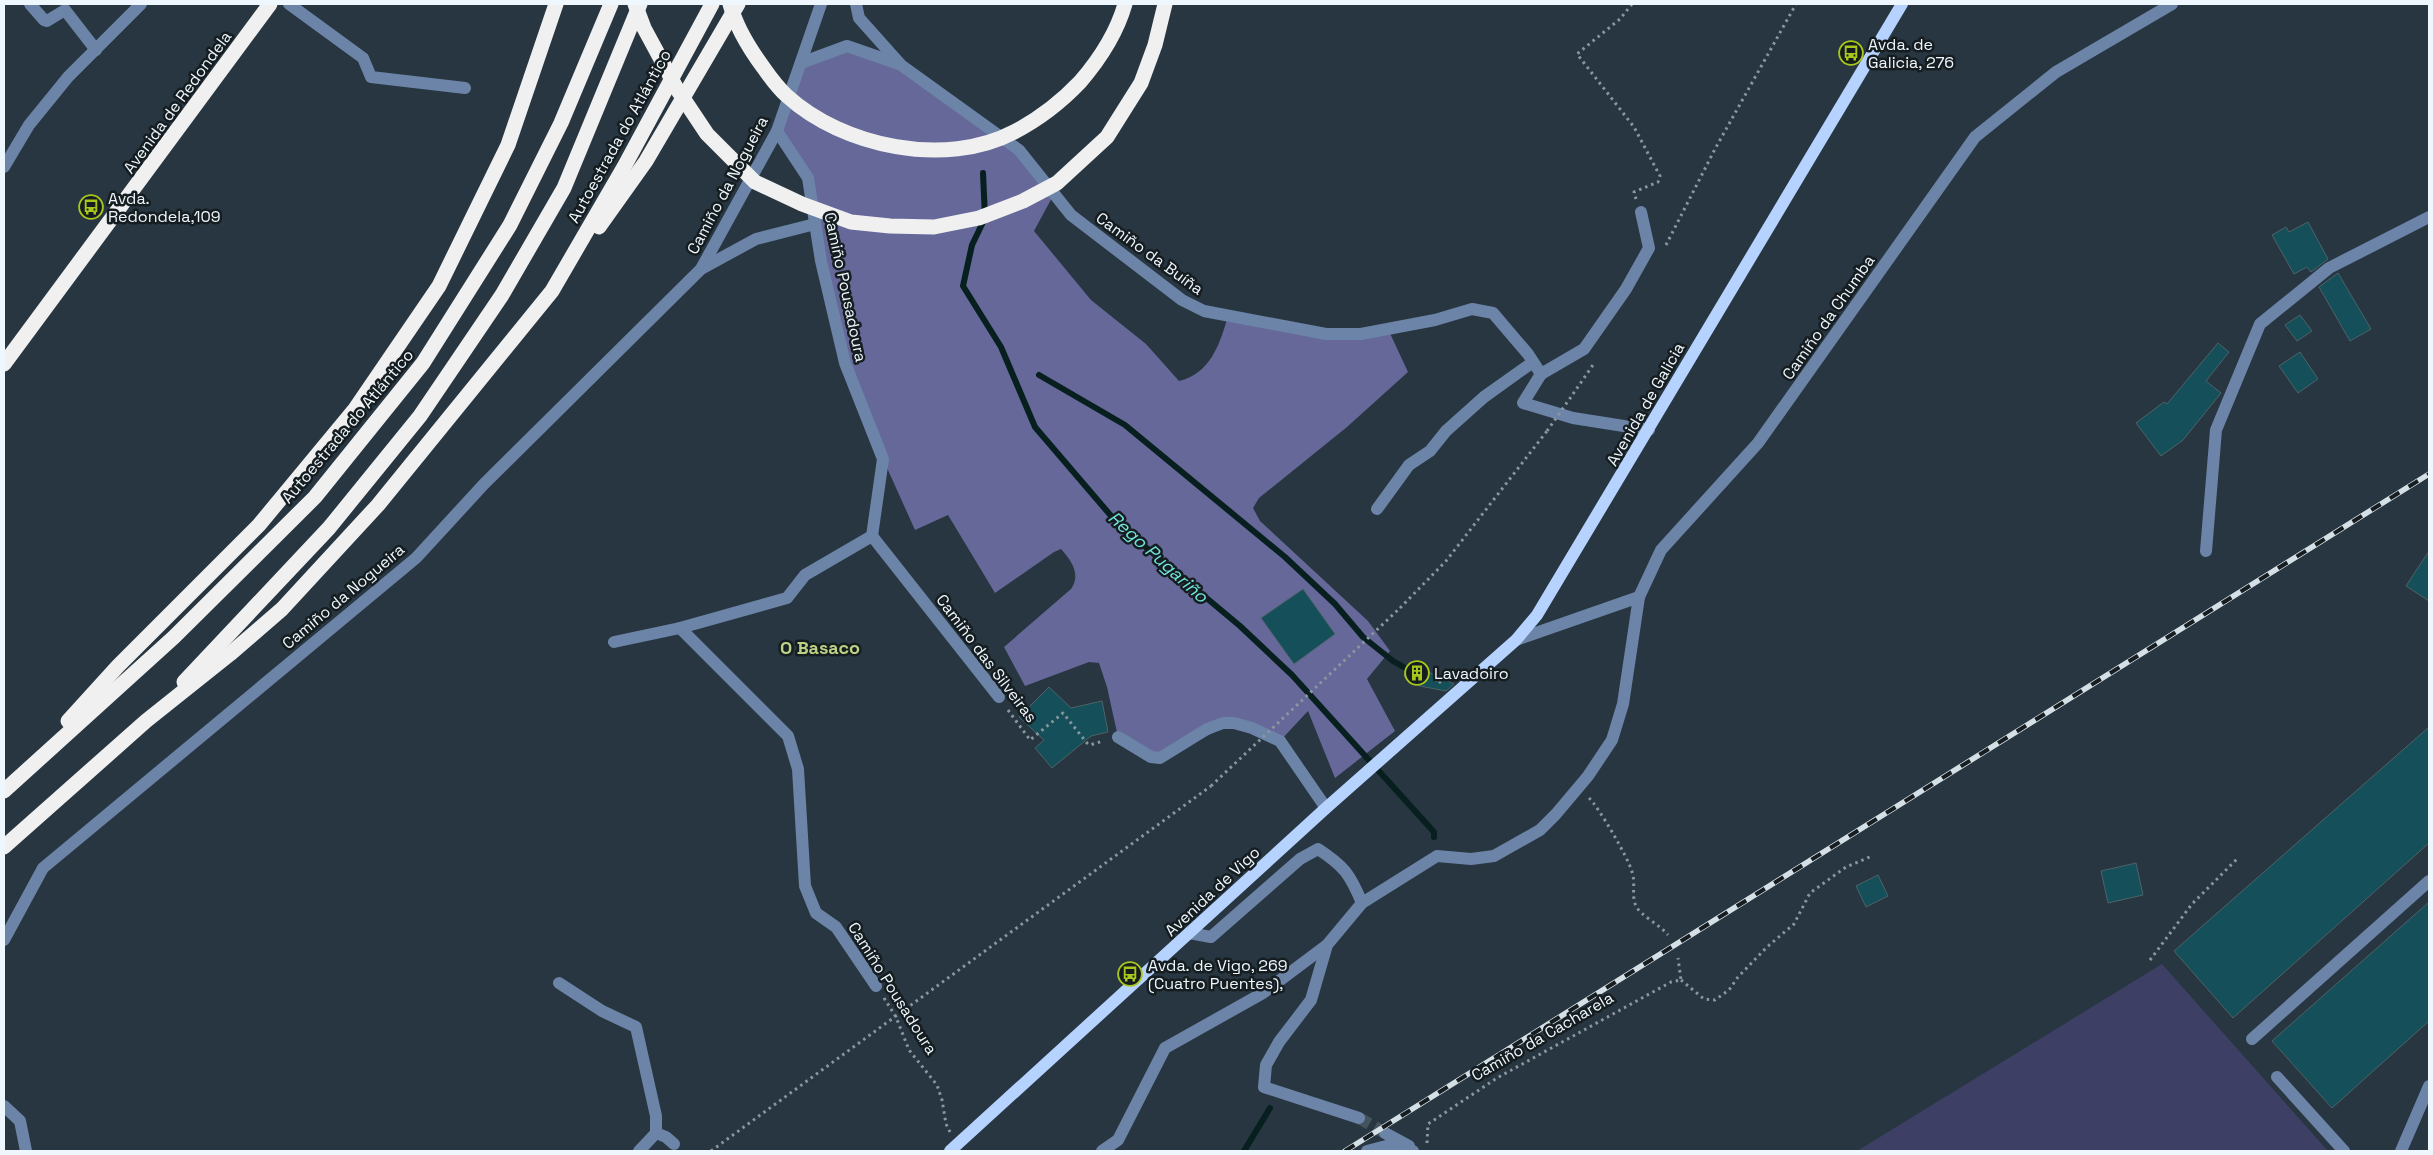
<svg xmlns="http://www.w3.org/2000/svg" width="2433" height="1155" font-family="'Space Grotesk',sans-serif">
<rect width="100%" height="100%" fill="#273640"/>
<!-- green -->
<polygon fill="#3d3f64" points="2162,964 2328,1151 1857,1151"/>
<!-- forest -->
<path fill="#656898" d="M 847,46 L 903,67 L 1019,150 L 1054,194 L 1034,231 L 1091,300 L 1146,344 L 1179,381 C 1210,374 1220,344 1228,316 L 1326,334 L 1388,329 L 1408,372 L 1347,427 L 1259,498 L 1253,508 L 1260,521 L 1368,621 L 1390,651 L 1367,679 L 1395,731 L 1335,778 L 1308,711 L 1280,741 L 1234,723 L 1160,758 L 1118,737 L 1107,687 L 1099,663 L 1089,662 L 1025,686 L 1004,647 L 1071,589 C 1081,575 1072,561 1061,549 L 1054,552 L 995,593 L 948,515 L 915,530 L 883,459 L 845,363 L 808,178 L 777,131 L 801,63 Z"/>
<g fill="none" stroke-linecap="round" stroke-linejoin="round">
<!-- stream -->
<g stroke="#071f1e" stroke-width="6">
<polyline points="983,173 985,218 972,245 963,286 1001,347 1035,427 1118,524 1240,626 1292,675 1434,832 1434,837"/>
<polyline points="1039,375 1125,425 1285,557 1335,604 1363,637 1393,661 1407,669"/>
<polyline points="1244,1151 1270,1108"/>
</g>
</g>
<!-- building -->
<g fill="#154f59" stroke="#4e6368">
<polygon points="2308,222 2328,259 2311,272 2307,267 2294,274 2272,235 2286,227 2289,232"/>
<polygon points="2338,273 2371,329 2350,341 2319,287"/>
<polygon points="2300,315 2312,331 2297,341 2285,325"/>
<polygon points="2218,343 2229,352 2206,381 2221,393 2183,440 2161,456 2136,423 2164,402 2167,404"/>
<polygon points="2300,352 2318,379 2298,393 2279,366"/>
<polygon points="2429,551 2429,601 2406,586"/>
<polygon points="1303,589 1335,634 1294,664 1261,618"/>
<polygon points="1410,662 1424,670 1454,684 1446,691 1420,686 1404,676"/>
<polygon points="1049,687 1071,708 1102,701 1108,732 1091,736 1052,768 1035,748 1044,740 1019,717"/>
<polygon points="2429,727 2429,843 2233,1018 2174,951"/>
<polygon points="2136,863 2143,895 2108,903 2101,871"/>
<polygon points="1878,875 1888,896 1866,907 1856,886"/>
<polygon points="2429,902 2429,1021 2332,1108 2272,1041"/>
</g>
<g fill="none" stroke-linecap="round" stroke-linejoin="round">
<!-- minor-tunnel -->
<polyline stroke="#45535c" stroke-width="12" stroke-dasharray="12 6" stroke-linecap="butt" points="1359,1118 1385,1133"/>
<!-- path -->
<g stroke="#8b979f" stroke-width="3" stroke-dasharray="2.5 4" stroke-linecap="butt">
<polyline points="1632,4 1620,19 1577,54 1634,127 1660,176 1658,182 1634,192 1636,199"/>
<polyline points="1666,245 1715,149 1796,4"/>
<polyline points="1573,394 1595,362"/>
<polyline points="1400,608 1446,561 1547,431"/>
<polyline points="1435,680 1441,681 1437,685"/>
<polyline points="1008,710 1030,740 1063,713 1087,743 1090,745 1103,741"/>
<path d="M 1589,798 C 1598,806 1629,859 1632,872 C 1636,883 1631,896 1636,906 C 1640,915 1660,925 1668,935"/>
<polyline points="2150,960 2192,904 2238,858"/>
<polyline points="1681,980 1704,999 1715,1000 1729,990 1738,977 1767,947 1794,924 1810,893 1846,867 1872,856"/>
<polyline points="884,998 896,1017 909,1050 937,1085 942,1100 946,1124 950,1132"/>
<polyline points="1427,1143 1428,1124 1497,1078 1671,982 1681,980 1678,958"/>
<polyline points="711,1151 1211,786"/>
</g>
<!-- minor -->
<g stroke="#6c84a7" stroke-width="12">
<polyline points="30,4 44,20 47,21 65,10 96,50"/>
<polyline points="289,4 363,58 371,77 465,88"/>
<polyline points="856,4 859,18 901,65 1019,150 1071,215 1182,300 1204,311 1326,334 1361,334 1435,320 1472,309 1493,313 1528,354 1541,374 1523,403 1573,418 1649,430"/>
<polyline points="801,63 847,46 899,64"/>
<polyline points="4,167 29,125 68,77 141,4"/>
<polyline points="701,269 756,239 815,224"/>
<polyline points="1541,374 1584,349 1626,289 1649,248 1641,212"/>
<polyline points="1377,509 1409,465 1430,451 1446,431 1484,397 1533,362"/>
<polyline points="872,536 999,697"/>
<polyline points="2206,551 2216,430 2260,324 2329,268 2429,217"/>
<polyline points="680,628 788,736 798,769 805,886 816,913 836,927 876,986"/>
<polyline points="1516,640 1639,597 1661,550 1758,443 1975,137 2056,72 2172,4"/>
<polyline points="614,642 680,628 787,598 805,575 872,536 883,459 845,363 821,261 808,178 777,131"/>
<polyline points="1118,737 1151,757 1160,758 1207,729 1223,723 1234,723 1252,728 1280,741 1326,808"/>
<polyline points="1362,903 1437,856 1471,859 1494,856 1540,830 1556,814 1588,776 1612,740 1623,704 1639,597"/>
<path d="M 1189,933 L 1211,937 L 1300,859 L 1318,849 C 1344,866 1350,874 1362,903 L 1327,945 L 1311,1000 L 1279,1042 L 1266,1065 L 1264,1087 L 1359,1118"/>
<polyline points="4,940 43,868 416,558 484,484 701,269 777,131 821,4"/>
<polyline points="559,983 602,1011 636,1027 656,1116 656,1133 639,1151"/>
<polyline points="2252,1039 2429,881"/>
<polyline points="2277,1077 2344,1151"/>
<polyline points="4,1106 20,1121 26,1151"/>
<polyline points="656,1133 666,1137 674,1144"/>
<polyline points="1385,1133 1409,1146"/>
<polyline points="1102,1151 1118,1140 1165,1048 1263,993 1327,945"/>
<polyline points="1367,1151 1390,1145 1413,1151"/>
<polyline points="2401,1151 2429,1086"/>
</g>
<!-- major -->
<polyline stroke="#b6d3ff" stroke-width="12" points="950,1151 1326,808 1516,640 1537,615 1902,4"/>
<!-- highway -->
<g stroke="#f0f0f0" stroke-width="15">
<polyline points="599,227 646,161 738,4"/>
<polyline points="4,364 270,4"/>
<polyline points="184,682 329,528 420,416 502,295 564,188 640,4"/>
<polyline points="68,721 118,666 259,525 355,409 439,286 508,145 556,4"/>
<polyline points="4,791 174,637 315,497 423,363 510,225 561,123 611,4"/>
<polyline points="4,847 146,721 230,654 282,609 378,505 552,291 624,167 712,4"/>
</g>
<!-- rail casing -->
<g stroke="#d5e0e6" stroke-width="5.5">
<polyline id="rail" points="1345,1151 2429,474"/>
</g>
<!-- rail -->
<use href="#rail" stroke="#161d21" stroke-width="4" stroke-dasharray="11" stroke-linecap="butt"/>
<!-- path-bridge -->
<g stroke="#8b979f" stroke-width="3" stroke-dasharray="2.5 4" stroke-linecap="butt">
<polyline points="1547,431 1573,394"/>
<polyline points="1211,786 1400,608"/>
</g>
<!-- highway-bridge -->
<g stroke="#f0f0f0" stroke-width="15">
<polyline points="635,4 644,28 677,89 707,134 755,182 802,204 851,222 890,226 934,227 979,218 1023,201 1057,183 1107,137 1141,83 1155,45 1165,4"/>
<path d="M 730,4 C 736,27 749,48 763,67 C 770,77 778,88 787,96 C 843,147 946,168 1014,132 C 1039,119 1061,102 1080,82 C 1099,60 1117,32 1125,4"/>
</g>
</g>
<!-- icons -->
<defs>
<g id="bus-ring" transform="scale(1.25)"><circle r="9.5" fill="#161d21" stroke="#a8c71c" stroke-width="1.5"/><path d="M-5-6H5V4H4V6H2V4H-2V6H-4V4H-5ZM-3.5-4V0h7V-4ZM-3.5 1.2v1.5H-2V1.2ZM2 1.2v1.5H3.5V1.2Z" fill="#a8c71c"/></g>
<g id="building-ring" transform="scale(1.25)"><circle r="9.5" fill="#161d21" stroke="#a8c71c" stroke-width="1.5"/><path d="M-4-6H4V6H1V3H-1V6H-4ZM-2.5-4.3h1.7v1.8h-1.7ZM.8-4.3h1.7v1.8H.8ZM-2.5-1h1.7V.8h-1.7ZM.8-1h1.7V.8H.8Z" fill="#a8c71c"/></g>
</defs>
<g fill-rule="evenodd">
<use href="#bus-ring" x="1851" y="53"/>
<use href="#bus-ring" x="91" y="207"/>
<use href="#building-ring" x="1417" y="673"/>
<use href="#bus-ring" x="1130" y="974"/>
</g>
<g text-anchor="middle" stroke-width="5" stroke-linejoin="round" paint-order="stroke">
<!-- poi labels -->
<g font-size="16" fill="#edf7fd" stroke="#161d21" text-anchor="start">
<text x="1868" y="50">Avda. de<tspan x="1868" dy="18">Galicia, 276</tspan></text>
<text x="108" y="204">Avda.<tspan x="108" dy="18">Redondela,109</tspan></text>
<text x="1434" y="679">Lavadoiro</text>
<text x="1148" y="971">Avda. de Vigo, 269<tspan x="1148" dy="18">(Cuatro Puentes),</tspan></text>
</g>
<!-- street labels -->
<g font-size="16" fill="#edf7fd" stroke="#161d21">
<text transform="translate(177 102) rotate(-54)" y="6">Avenida de Redondela</text>
<text transform="translate(619 136) rotate(-61)" y="6">Autoestrada do Atlántico</text>
<text transform="translate(727 185) rotate(-62)" y="6">Camiño da Nogueira</text>
<text transform="translate(1150 253) rotate(36)" y="6">Camiño da Buíña</text>
<text transform="translate(846 287) rotate(78)" y="6">Camiño Pousadoura</text>
<text transform="translate(1828 317) rotate(-55)" y="6">Camiño da Chumba</text>
<text transform="translate(1645 404) rotate(-60)" y="6">Avenida de Galicia</text>
<text transform="translate(347 426) rotate(-50)" y="6">Autoestrada do Atlántico</text>
<text transform="translate(343 596) rotate(-40)" y="6">Camiño da Nogueira</text>
<text transform="translate(987 658) rotate(53)" y="6">Camiño das Silveiras</text>
<text transform="translate(1212 891) rotate(-43)" y="6">Avenida de Vigo</text>
<text transform="translate(893 988) rotate(58)" y="6">Camiño Pousadoura</text>
<text transform="translate(1542 1036) rotate(-30)" y="6">Camiño da Cacharela</text>
</g>
<!-- water labels -->
<g font-size="18" font-style="italic" fill="#70e3da" stroke="#161d21">
<text transform="translate(1158 557) rotate(42)" y="6">Rego Pugariño</text>
</g>
<!-- neighbourhood labels -->
<g font-size="18" font-weight="bold" fill="#bdd186" stroke="#161d21">
<text x="820" y="654">O Basaco</text>
</g>
</g>
<!-- border -->
<rect width="2433" height="1155" fill="none" stroke="#edf7fd" stroke-width="10"/>
</svg>
